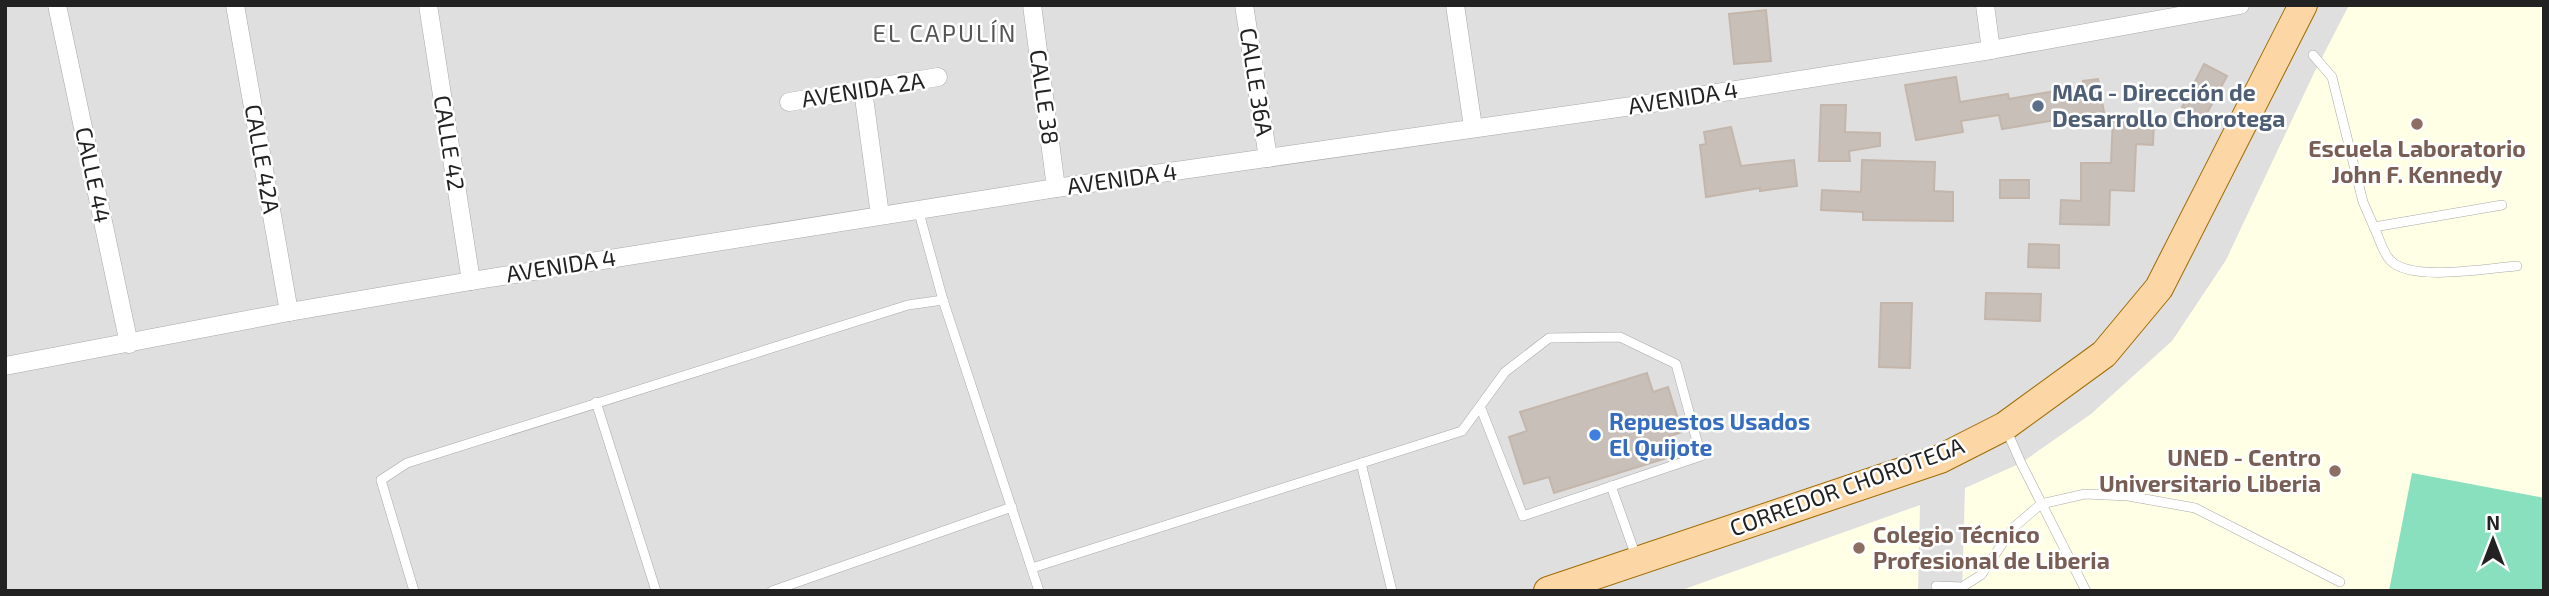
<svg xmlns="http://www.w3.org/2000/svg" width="2549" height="596" font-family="'Exo 2',sans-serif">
<rect width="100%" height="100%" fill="#f2efe9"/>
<!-- residential -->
<rect fill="#e0dfdf" x="5" y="5" width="2539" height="586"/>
<!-- education -->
<g fill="#ffffe5">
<polygon points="2349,5 2544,5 2544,591 1962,591 1965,488 2021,463 2091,414 2172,341 2226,260 2314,73"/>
<polygon points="1920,505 1918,591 1679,591"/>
</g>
<!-- pitch -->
<polygon fill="#88e0be" points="2412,473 2544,498 2544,591 2389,591"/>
<!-- building -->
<g fill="#c7bfb8" stroke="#c4b6ab" stroke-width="2">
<polygon points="1766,10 1771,61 1734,64 1729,14"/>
<polygon points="2204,64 2227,76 2204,119 2182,107"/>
<polygon points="1956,77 1960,102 2008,94 2009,99 2083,86 2083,81 2098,79 2104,112 2002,129 1999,115 1961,121 1963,132 1916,140 1905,85"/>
<polygon points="1821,105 1846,105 1845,132 1880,133 1880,146 1849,151 1850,161 1819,161"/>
<polygon points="2113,117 2154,118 2153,145 2136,144 2134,191 2110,190 2109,225 2060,224 2061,200 2081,201 2081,163 2111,163"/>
<polygon points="1731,127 1741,166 1794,160 1797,186 1760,191 1760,188 1706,197 1700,145 1706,144 1704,132"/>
<polygon points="1862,160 1935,162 1934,191 1953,192 1953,221 1863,220 1863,212 1821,210 1822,190 1861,192"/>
<rect x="2000" y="180" width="29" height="18"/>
<polygon points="2029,244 2059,245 2059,268 2028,267"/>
<polygon points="1986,293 2041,294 2040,321 1985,319"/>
<polygon points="1881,303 1912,303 1910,368 1879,367"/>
<polygon points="1647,373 1653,392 1668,387 1682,432 1667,437 1673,456 1554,493 1549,477 1524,484 1509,437 1527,431 1520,412"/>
</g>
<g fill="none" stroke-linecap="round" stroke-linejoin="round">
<!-- lane casing -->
<g stroke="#a9a9a9" stroke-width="10">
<g id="lane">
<polyline points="2313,55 2332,77 2363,202 2374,227 2502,205"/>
<polyline points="918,209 943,300"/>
<path d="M 2374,227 C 2379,237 2383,254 2391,261 C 2412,282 2488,268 2517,266"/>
<polyline points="596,402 656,591"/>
<polyline points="2006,429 2021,463 2086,591"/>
<polyline points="1361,463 1392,591"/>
<polyline points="1611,486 1637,559"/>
<polyline points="1032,568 1462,431 1505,372 1549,338 1620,337 1676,364 1701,456 1523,516 1480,406"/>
<polyline points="1936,586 1962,587 1981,575 2013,528 2041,504 2085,494 2128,496 2195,508 2340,582"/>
<polyline points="414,591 381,480 407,463 908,305 943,300 1039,591"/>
<polyline points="772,591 1012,507"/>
</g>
</g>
<!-- street casing -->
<g stroke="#a9a9a9" stroke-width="19">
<g id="street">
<polyline points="57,5 129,344"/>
<polyline points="235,5 289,312"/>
<polyline points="428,5 471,281"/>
<polyline points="1032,5 1056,188"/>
<polyline points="1244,5 1268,158"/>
<polyline points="1455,5 1473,127"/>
<polyline points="1985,5 1991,50"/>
<polyline points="863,90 880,215"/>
<polyline points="789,102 938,77"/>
<polyline points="5,366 289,312 471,281 1056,188 1646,104 1991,50 2240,5"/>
</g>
</g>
<!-- primary casing -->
<g stroke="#a06b00" stroke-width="30">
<polyline id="primary" points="1548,591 1940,459 2005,426 2104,354 2159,288 2303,5"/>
</g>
<!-- lane -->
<use href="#lane" stroke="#fff" stroke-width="9"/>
<!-- street -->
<use href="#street" stroke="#fff" stroke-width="18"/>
<!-- primary -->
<use href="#primary" stroke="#fcd6a4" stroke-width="28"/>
</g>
<!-- markers -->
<circle fill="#5c6f8a" stroke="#fff" stroke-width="2.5" cx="2038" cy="106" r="7"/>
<g fill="#8d6e63" stroke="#fff" stroke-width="2.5">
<circle cx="2417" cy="124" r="7"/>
<circle cx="2335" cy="471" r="7"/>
<circle cx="1859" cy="548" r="7"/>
</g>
<circle fill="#3f7fe0" stroke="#fff" stroke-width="2.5" cx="1595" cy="435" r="7"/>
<g text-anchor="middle" stroke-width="5" stroke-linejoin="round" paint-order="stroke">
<!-- street labels -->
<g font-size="23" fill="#222" stroke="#fff">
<text transform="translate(1256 82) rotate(81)" y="8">CALLE 36A</text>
<text transform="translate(863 90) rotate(-9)" y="8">AVENIDA 2A</text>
<text transform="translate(1044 97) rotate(82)" y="8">CALLE 38</text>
<text transform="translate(1683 98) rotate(-9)" y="8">AVENIDA 4</text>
<text transform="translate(449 143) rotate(81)" y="8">CALLE 42</text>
<text transform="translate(262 159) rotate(80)" y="8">CALLE 42A</text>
<text transform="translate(93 175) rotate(78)" y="8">CALLE 44</text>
<text transform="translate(1122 179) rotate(-8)" y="8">AVENIDA 4</text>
<text transform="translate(561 266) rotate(-9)" y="8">AVENIDA 4</text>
<text transform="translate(1847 487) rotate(-20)" y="8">CORREDOR CHOROTEGA</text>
</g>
<!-- service labels -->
<g font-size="23" font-weight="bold" fill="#4e5e75" stroke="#fff" text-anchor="start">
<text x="2052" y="101">MAG - Dirección de<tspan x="2052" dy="26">Desarrollo Chorotega</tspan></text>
</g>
<!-- education labels -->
<g font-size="23" font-weight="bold" fill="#785e54" stroke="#fff">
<text x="2417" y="157">Escuela Laboratorio<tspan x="2417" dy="26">John F. Kennedy</tspan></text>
<text x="2321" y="466" text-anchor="end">UNED - Centro<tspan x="2321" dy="26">Universitario Liberia</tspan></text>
<text x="1873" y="543" text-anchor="start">Colegio Técnico<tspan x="1873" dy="26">Profesional de Liberia</tspan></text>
</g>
<!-- shop labels -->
<g font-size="23" font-weight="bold" fill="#366cbe" stroke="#fff" text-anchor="start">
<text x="1609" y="430">Repuestos Usados<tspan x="1609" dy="26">El Quijote</tspan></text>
</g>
<!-- neighbourhood labels -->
<g font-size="24" letter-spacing="2" fill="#555" stroke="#fff">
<text x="945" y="42">EL CAPULÍN</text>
</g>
</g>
<!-- border -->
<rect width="2549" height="596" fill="none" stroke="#222222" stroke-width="14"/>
<!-- north arrow -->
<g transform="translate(2493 540)" stroke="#ffffff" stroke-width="5" paint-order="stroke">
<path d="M0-5L12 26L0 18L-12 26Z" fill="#222222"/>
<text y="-10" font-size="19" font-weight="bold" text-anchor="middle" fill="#222222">N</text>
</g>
</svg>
